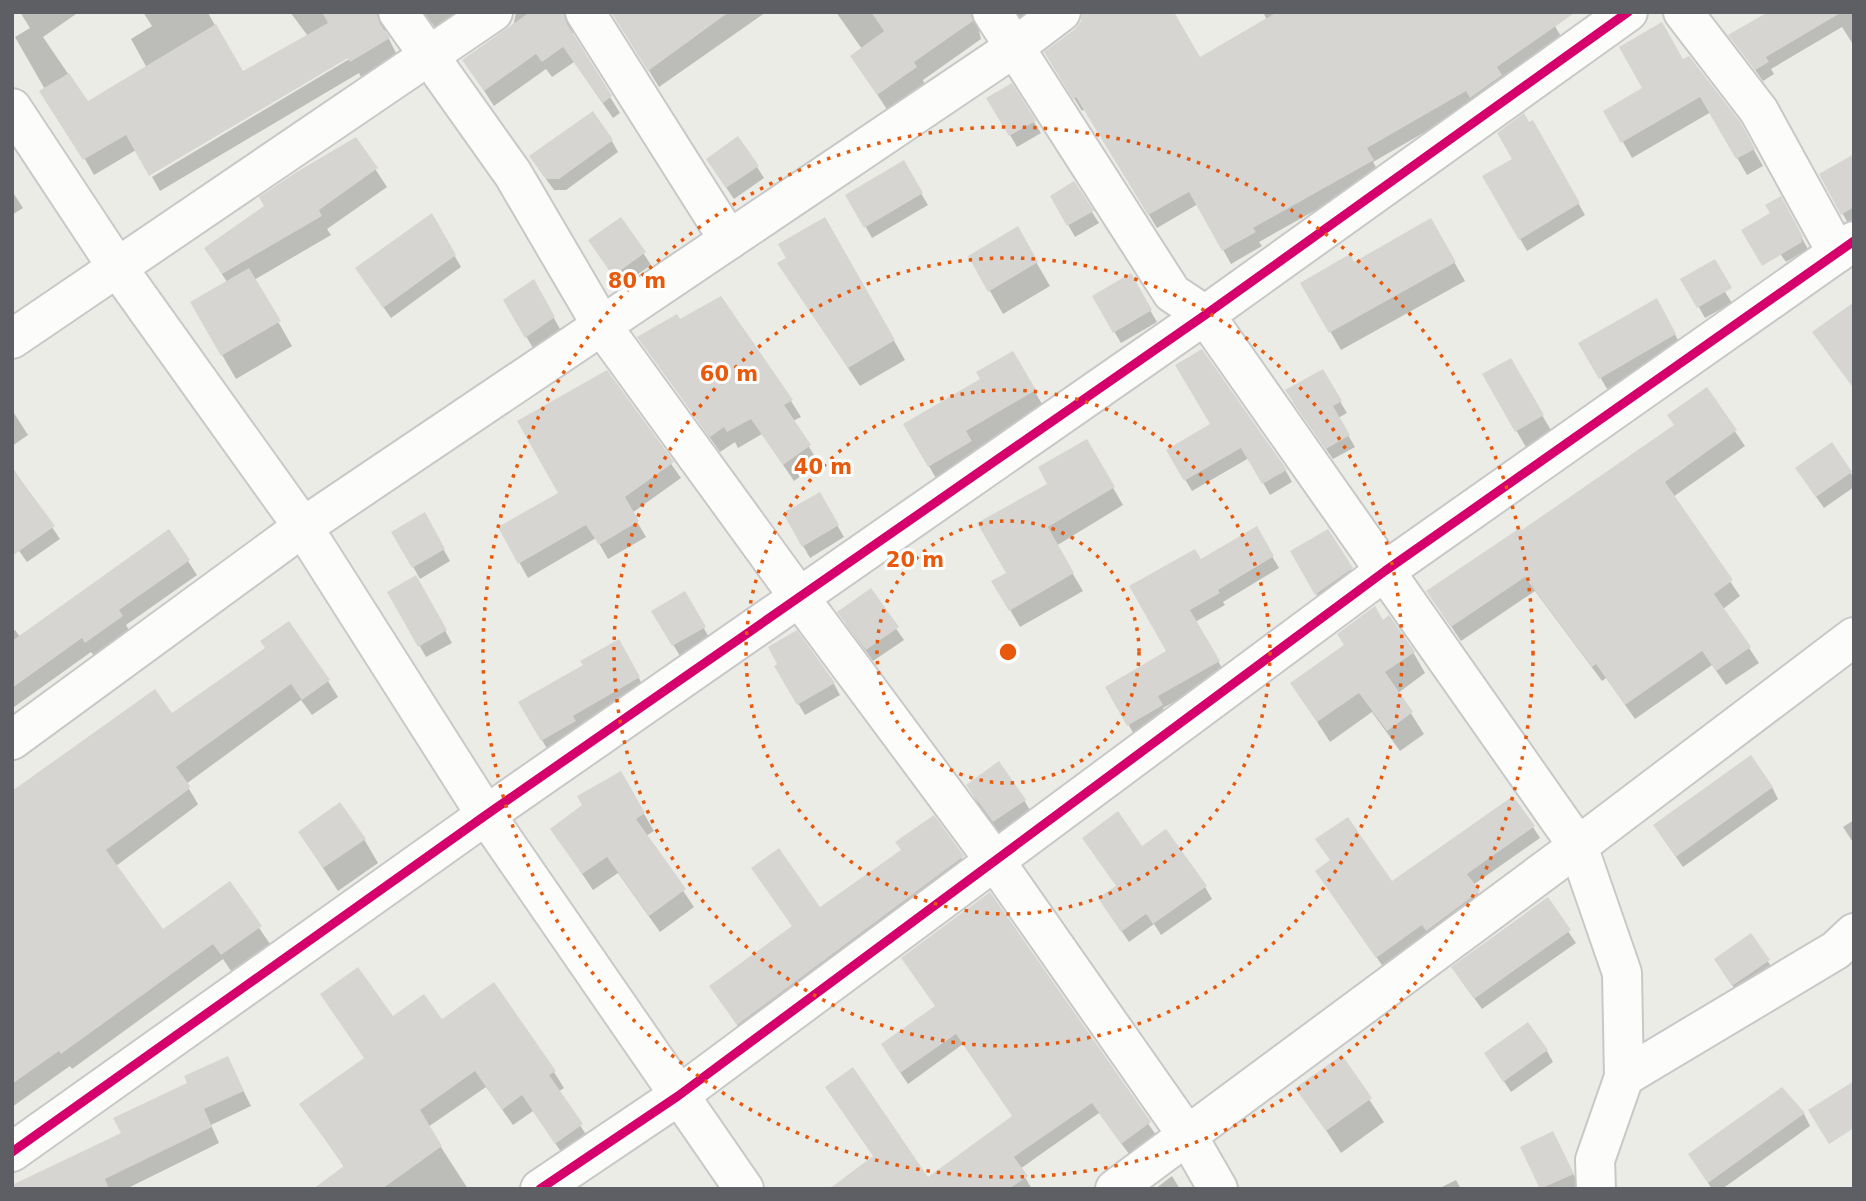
<svg xmlns="http://www.w3.org/2000/svg" width="1866" height="1201" font-family="'DejaVu Sans',sans-serif">
<rect width="100%" height="100%" fill="#ecece7"/>
<!-- shadow -->
<g fill="#0003">
<polygon points="20,12 79,12 43,37 88,103 147,68 131,39 152,26 143,12 210,12 208,13 243,74 308,36 290,12 393,12 387,19 385,31 397,55 361,77 359,73 160,191 152,177 356,55 355,52 136,150 94,175 15,37 30,28"/>
<polygon points="423,12 486,12 445,40"/>
<polygon points="516,12 563,12 572,28 574,39 620,113 613,118 574,62 552,77 546,69 494,106 464,60 506,31 514,23"/>
<polygon points="613,12 766,12 659,87"/>
<polygon points="836,12 989,12 981,20 979,31 981,39 923,80 925,85 888,111 852,56 862,49"/>
<polygon points="1016,12 1058,12 1031,32"/>
<polygon points="1263,12 1336,12 1555,26 1563,40 1475,103 1373,162 1380,174 1259,242 1262,246 1231,264 1198,204 1157,228 1085,109 1082,111 1054,66 1199,59 1267,20"/>
<polygon points="1767,12 1854,12 1854,46 1842,27 1771,69 1774,74 1763,81 1730,35 1768,14"/>
<polygon points="1683,62 1739,124 1763,166 1747,175 1711,112 1632,158 1606,112 1645,89"/>
<polygon points="989,99 1034,122 1041,133 1017,147"/>
<polygon points="1532,123 1585,215 1527,251 1485,177 1514,160 1528,125"/>
<polygon points="356,140 387,187 327,229 331,235 254,280 292,346 236,379 192,303 227,282 206,249"/>
<polygon points="612,141 618,152 566,190 554,190 538,168"/>
<polygon points="1854,156 1854,222 1849,225 1821,175"/>
<polygon points="903,163 928,205 872,238 848,196"/>
<polygon points="757,167 764,178 734,199 715,171"/>
<polygon points="1074,184 1099,223 1075,237 1052,196"/>
<polygon points="12,191 23,208 12,215"/>
<polygon points="1780,199 1808,249 1786,262 1765,232"/>
<polygon points="431,215 461,267 391,318 364,280"/>
<polygon points="621,219 651,265 621,286 597,252"/>
<polygon points="825,219 905,360 860,386 779,264 788,259"/>
<polygon points="1430,220 1465,281 1341,350 1302,283 1354,264"/>
<polygon points="1017,229 1050,286 1003,314 970,256"/>
<polygon points="1708,265 1732,303 1705,318 1683,279"/>
<polygon points="1130,276 1157,322 1121,343 1094,297"/>
<polygon points="533,281 560,329 533,348 505,301"/>
<polygon points="1663,311 1681,346 1607,389 1581,344"/>
<polygon points="679,322 791,401 801,417 793,421 819,463 794,481 762,434 738,448 735,442 720,452 640,338"/>
<polygon points="1202,351 1286,471 1292,482 1270,495 1249,458 1192,491 1168,451 1212,425"/>
<polygon points="1012,353 1045,409 975,450 981,460 940,485 905,425 982,380"/>
<polygon points="1510,360 1556,439 1530,454 1484,375"/>
<polygon points="1322,371 1347,413 1338,418 1355,447 1333,459 1293,402"/>
<polygon points="607,373 681,478 632,513 646,537 608,559 596,538 528,578 500,528 561,493"/>
<polygon points="1706,389 1745,446 1673,497 1740,596 1723,609 1759,663 1726,685 1712,665 1635,719 1606,678 1602,681 1535,591 1461,641 1428,592 1522,533 1676,426"/>
<polygon points="12,410 28,435 12,446"/>
<polygon points="1086,441 1123,505 1056,546 1083,591 1020,627 994,582 1008,574 1049,484"/>
<polygon points="1835,451 1854,478 1854,487 1824,508 1804,480"/>
<polygon points="12,467 60,539 27,562 12,541"/>
<polygon points="819,494 844,537 810,558 785,514"/>
<polygon points="424,515 450,561 420,579 394,533"/>
<polygon points="1256,529 1279,568 1223,602 1225,605 1195,622 1225,673 1163,708 1168,717 1135,736 1107,688 1168,652 1200,561"/>
<polygon points="1293,552 1351,569 1365,592 1330,618"/>
<polygon points="188,561 197,575 126,625 130,632 95,657 91,652 14,707 12,632 15,630 20,637"/>
<polygon points="416,578 452,643 426,657 389,593"/>
<polygon points="870,591 904,640 873,661 846,624"/>
<polygon points="684,594 710,639 680,656 653,611"/>
<polygon points="1382,622 1413,652 1425,673 1398,693 1424,734 1400,751 1372,712 1330,742 1292,683"/>
<polygon points="618,641 645,689 549,752 520,703 585,665"/>
<polygon points="267,649 328,681 338,697 312,715 301,700 186,784 198,804 196,806 116,866 163,931 229,884 270,944 231,971 223,959 72,1069 70,1066 12,1107 12,985 172,716"/>
<polygon points="776,666 834,684 840,695 805,715"/>
<polygon points="620,773 654,831 646,836 694,907 660,932 618,873 593,890 552,829 584,805"/>
<polygon points="968,785 1024,800 1038,824 1008,845 981,809"/>
<polygon points="1772,787 1778,799 1683,867 1662,837"/>
<polygon points="933,818 973,874 748,1041 711,986 793,927 753,868 819,909 903,851"/>
<polygon points="1854,820 1854,844 1843,827"/>
<polygon points="1533,827 1540,838 1473,885 1485,904 1384,968 1324,882 1331,861 1392,883"/>
<polygon points="300,833 364,839 378,863 338,891"/>
<polygon points="1142,848 1205,887 1212,899 1161,935 1154,924 1129,942 1107,910 1117,887"/>
<polygon points="989,894 1156,1135 1129,1154 1099,1113 1020,1169 1032,1189 854,1189 927,1179 1014,1117 963,1044 908,1084 889,1056 936,1007"/>
<polygon points="1547,900 1576,943 1482,1009 1460,979"/>
<polygon points="1750,935 1775,972 1740,996 1722,971"/>
<polygon points="392,1019 442,1022 554,1072 564,1088 558,1092 591,1142 566,1159 533,1111 513,1125 486,1087 428,1127 468,1189 316,1189 345,1168 302,1105 365,1059"/>
<polygon points="1547,1051 1553,1062 1511,1092 1493,1065"/>
<polygon points="1341,1057 1384,1122 1341,1153 1298,1088"/>
<polygon points="227,1058 251,1106 211,1125 219,1143 126,1189 63,1189 123,1134"/>
<polygon points="1782,1090 1804,1114 1810,1126 1722,1189 1712,1189 1697,1166"/>
<polygon points="1559,1144 1579,1186 1573,1189 1542,1189 1522,1148"/>
<polygon points="1172,1176 1180,1189 1155,1189"/>
<polygon points="1456,1180 1461,1189 1438,1189"/>
</g>
<!-- building -->
<g fill="#d6d5d2">
<polygon points="322,12 376,12 380,24 390,38 350,62 348,58 149,176 126,135 83,160 39,91 69,73 88,101 216,24 243,71 328,23"/>
<polygon points="530,12 563,12 567,24 612,96 603,103 563,47 542,62 536,54 484,91 462,60"/>
<polygon points="611,12 729,12 648,71"/>
<polygon points="871,12 970,12 973,21 914,62 917,67 877,95 850,56 884,31"/>
<polygon points="1082,12 1174,12 1200,57 1277,12 1576,12 1497,67 1502,75 1470,98 1466,91 1367,148 1374,160 1253,228 1256,232 1222,251 1189,192 1148,215 1076,97 1073,99 1044,52 1075,29 1081,21"/>
<polygon points="1768,12 1842,12 1766,57 1769,62 1755,70 1728,35"/>
<polygon points="1662,22 1683,59 1689,56 1741,123 1755,149 1736,159 1700,97 1621,143 1603,111 1642,88 1619,47"/>
<polygon points="1012,83 1036,121 1009,136 986,98"/>
<polygon points="593,111 613,140 559,179 546,179 529,156"/>
<polygon points="1524,113 1529,122 1533,120 1580,203 1519,240 1482,176 1512,159 1497,133"/>
<polygon points="738,136 759,166 726,188 706,159"/>
<polygon points="356,137 378,168 319,210 322,216 222,274 204,248 264,206 259,197 295,173"/>
<polygon points="1854,154 1854,207 1841,215 1819,174"/>
<polygon points="904,160 923,193 864,228 845,195"/>
<polygon points="1074,181 1094,211 1067,226 1050,196"/>
<polygon points="1781,196 1803,237 1801,238 1802,242 1762,266 1741,230 1770,213 1765,205"/>
<polygon points="432,213 456,255 383,308 355,268"/>
<polygon points="621,217 646,252 613,276 588,240"/>
<polygon points="825,217 895,340 848,368 777,263 786,258 778,244"/>
<polygon points="1431,218 1456,262 1329,333 1300,283 1350,254 1354,262"/>
<polygon points="1018,226 1038,262 988,292 968,256"/>
<polygon points="1715,259 1732,288 1697,308 1680,279"/>
<polygon points="249,268 281,321 221,356 190,302"/>
<polygon points="1131,273 1152,310 1113,333 1092,296"/>
<polygon points="534,279 555,317 525,338 503,300"/>
<polygon points="721,296 793,400 784,405 811,445 783,465 751,419 727,432 724,427 710,437 637,337 677,314 680,319"/>
<polygon points="1657,298 1676,334 1599,379 1578,343"/>
<polygon points="1854,302 1854,389 1812,332"/>
<polygon points="1202,349 1287,470 1262,484 1241,448 1184,481 1166,450 1210,424 1175,365"/>
<polygon points="1013,351 1036,390 966,431 972,441 928,467 903,424 980,379 976,372"/>
<polygon points="1511,358 1544,415 1515,432 1482,374"/>
<polygon points="1323,369 1342,401 1333,406 1350,435 1326,449 1285,390"/>
<polygon points="607,370 674,462 625,497 639,521 599,545 586,525 518,564 498,527 558,493 517,421"/>
<polygon points="1707,387 1737,430 1665,482 1733,580 1714,594 1751,647 1716,671 1702,651 1625,705 1596,664 1592,667 1525,577 1451,627 1426,591 1520,528 1522,530 1674,425 1667,415"/>
<polygon points="1087,439 1115,487 1048,527 1074,573 1009,611 991,581 1006,573 977,523 1047,484 1038,467"/>
<polygon points="1832,442 1852,472 1816,497 1795,468"/>
<polygon points="12,468 55,526 12,556"/>
<polygon points="820,492 839,525 802,547 783,513"/>
<polygon points="425,512 445,549 412,568 391,532"/>
<polygon points="1257,526 1274,556 1218,590 1220,593 1190,610 1220,661 1158,696 1163,705 1127,726 1105,687 1166,651 1129,586 1195,549 1201,559"/>
<polygon points="169,529 190,560 119,610 123,616 85,643 82,638 12,688 12,641"/>
<polygon points="1328,529 1353,568 1315,595 1290,551"/>
<polygon points="416,575 447,630 418,647 387,592"/>
<polygon points="871,588 899,627 866,650 837,612"/>
<polygon points="685,591 706,627 672,646 651,611"/>
<polygon points="1375,606 1383,620 1389,615 1415,652 1385,672 1413,712 1387,731 1359,693 1317,722 1290,683 1344,645 1337,634"/>
<polygon points="289,621 330,680 302,700 291,684 176,767 190,786 188,790 106,850 163,929 230,881 262,926 221,955 213,944 61,1054 59,1051 12,1084 12,791 155,689 172,713 265,648 260,641"/>
<polygon points="797,630 835,683 797,705 774,666 777,664 768,647"/>
<polygon points="619,639 640,677 573,716 576,721 541,741 518,702 583,665 580,661"/>
<polygon points="1751,755 1773,787 1676,857 1653,825"/>
<polygon points="999,761 1026,800 993,822 966,785"/>
<polygon points="621,771 645,813 636,819 686,889 649,916 607,857 582,874 550,829 582,805 577,796"/>
<polygon points="1513,796 1535,826 1467,874 1480,891 1426,931 1422,925 1376,958 1315,871 1330,860 1315,839 1348,817 1392,881"/>
<polygon points="340,802 366,839 323,868 298,832"/>
<polygon points="1118,811 1142,846 1166,829 1207,886 1153,924 1146,914 1121,932 1098,898 1116,886 1082,838"/>
<polygon points="934,815 964,856 737,1025 709,986 792,926 751,868 779,848 820,907 901,850 895,842"/>
<polygon points="990,892 1151,1122 1121,1144 1092,1103 1014,1157 1028,1176 1009,1189 829,1189 873,1156 825,1087 853,1067 928,1177 1012,1116 956,1034 900,1073 881,1044 935,1006 901,958"/>
<polygon points="1548,897 1571,930 1474,999 1451,967"/>
<polygon points="1751,933 1770,960 1732,986 1714,959"/>
<polygon points="358,967 393,1016 424,994 442,1019 494,982 556,1071 549,1075 583,1124 555,1144 522,1095 502,1110 475,1071 420,1110 442,1146 382,1189 313,1189 344,1166 299,1104 364,1058 320,994"/>
<polygon points="1528,1022 1548,1050 1503,1082 1484,1053"/>
<polygon points="1342,1055 1372,1098 1326,1131 1295,1088"/>
<polygon points="228,1056 244,1091 204,1109 212,1127 105,1179 109,1189 12,1189 12,1185 121,1133 113,1118 187,1083 184,1076"/>
<polygon points="1854,1081 1854,1128 1829,1144 1808,1110"/>
<polygon points="1782,1087 1805,1113 1708,1183 1688,1154"/>
<polygon points="1553,1131 1574,1174 1540,1189 1520,1147"/>
</g>
<g fill="none" stroke-linecap="round" stroke-linejoin="round">
<!-- street casing -->
<g stroke="#c8c8c8" stroke-width="42">
<g id="street">
<polyline points="398,12 513,174 602,326 799,597 995,861 1187,1135 1218,1189"/>
<polyline points="585,12 729,240"/>
<polyline points="992,12 1172,293 1205,315 1578,846 1622,973 1624,1077 1595,1160 1596,1189"/>
<polyline points="1683,12 1759,111 1837,253"/>
<polyline points="12,339 493,12"/>
<polyline points="12,740 303,527 1015,47 1061,12"/>
<polyline points="1624,1077 1836,950 1854,933"/>
<polyline points="12,1152 486,815 1205,315 1628,12"/>
<polyline points="540,1189 678,1096 1385,571 1854,241"/>
<polyline points="1115,1189 1578,846 1854,637"/>
</g>
</g>
<!-- secondary casing -->
<g stroke="#c9c9c9" stroke-width="42">
<polyline id="secondary" points="12,108 117,267 303,527 486,815 744,1189"/>
</g>
<!-- street -->
<use href="#street" stroke="#fcfcfb" stroke-width="38"/>
<!-- secondary -->
<use href="#secondary" stroke="#fcfcfb" stroke-width="38"/>
<!-- cycleway casing -->
<g stroke="#fff" stroke-width="13">
<g id="cycleway">
<polyline points="12,1152 486,815 1205,315 1628,12"/>
<polyline points="540,1189 678,1096 1385,571 1854,241"/>
</g>
</g>
<!-- cycleway -->
<use href="#cycleway" stroke="#d6006c" stroke-width="9"/>
</g>
<!-- distance rings -->
<g fill="none" stroke="#e8590c" stroke-width="3.5" stroke-dasharray="3.5 7">
<circle cx="1008" cy="652" r="131"/>
<circle cx="1008" cy="652" r="262"/>
<circle cx="1008" cy="652" r="394"/>
<circle cx="1008" cy="652" r="525"/>
</g>
<circle cx="1008" cy="652" r="10" fill="#e8590c" stroke="#fff" stroke-width="3.5"/>
<g font-size="21" text-anchor="middle" font-weight="bold" fill="#e8590c" stroke="#fff" stroke-width="6" stroke-linejoin="round" paint-order="stroke">
<text x="637" y="288">80 m</text>
<text x="729" y="381">60 m</text>
<text x="823" y="474">40 m</text>
<text x="915" y="567">20 m</text>
</g>
<!-- border -->
<rect width="1866" height="1201" fill="none" stroke="#5d5f64" stroke-width="28"/>
</svg>
